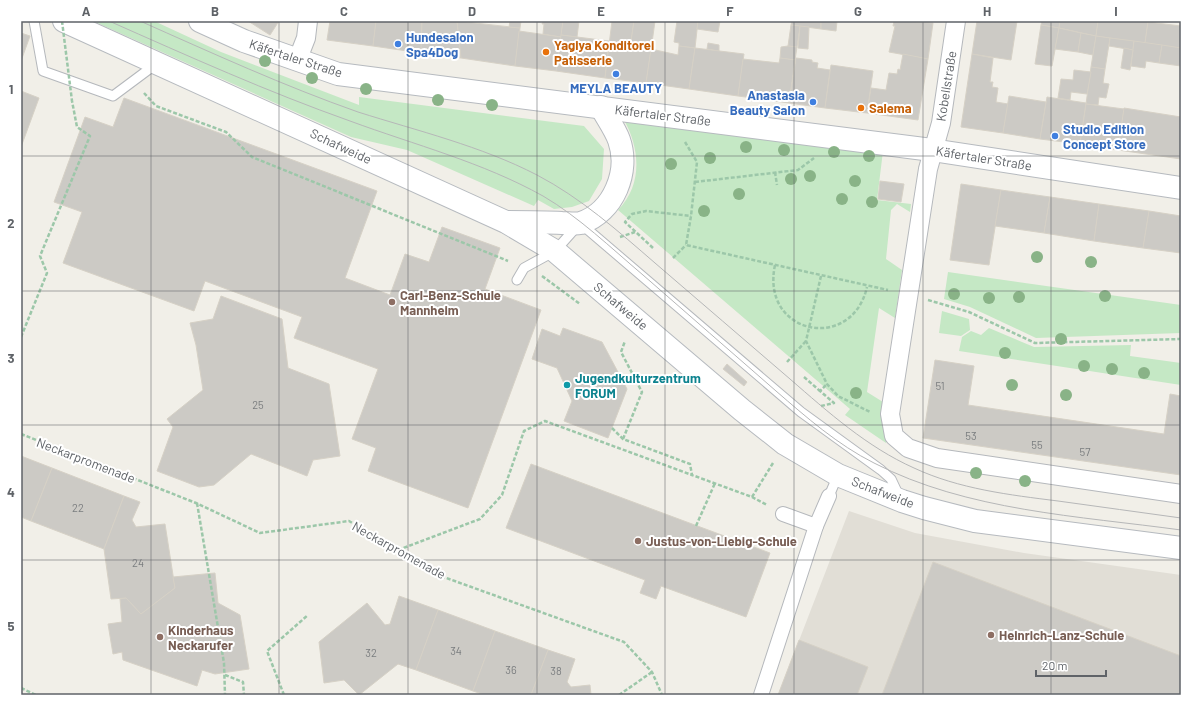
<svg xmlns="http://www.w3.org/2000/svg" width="1202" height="716" font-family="Barlow,sans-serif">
<rect width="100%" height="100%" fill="#f1efe8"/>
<!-- education -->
<polygon fill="#e1ded6" points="849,511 915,533 1024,553 1181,575 1181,695 778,695"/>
<!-- green -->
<g fill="#c5e8c5">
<polygon points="93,21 154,21 221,52 359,105 359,97 584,126 604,149 602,179 589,201 572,207 554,209 538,200 534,206 407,150 351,137"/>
<path d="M 624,120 L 883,151 L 877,200 L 911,204 L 910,212 L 897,204 L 891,210 L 886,259 L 902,270 L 895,318 L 879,308 L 867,392 L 883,402 L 886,443 L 845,415 L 850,409 L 618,210 C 643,185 640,148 624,120 Z"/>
<polygon points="948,272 1181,305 1181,333 1036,338 970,307 944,299"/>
<polygon points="942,311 969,319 970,330 961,336 939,333"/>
<polygon points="989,328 1034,347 1131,345 1130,356 1181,363 1181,385 959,351 962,337 971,331 981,335"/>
</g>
<!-- building -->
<g fill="#cccac5" stroke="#d6d1c6">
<polygon points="248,21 279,21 270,35"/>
<polygon points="330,21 376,21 373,46 327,40"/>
<polygon points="376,21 422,21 421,53 373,46"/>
<polygon points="422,21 457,21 461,58 421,53"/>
<polygon points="457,21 520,28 515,66 461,58"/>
<polygon points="510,21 521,21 520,28 509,27"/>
<polygon points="543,21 563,21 561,37 543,34 544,24 542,24"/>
<polygon points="563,21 579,21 577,37 561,35"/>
<polygon points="612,21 634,21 630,48 609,45"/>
<polygon points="634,21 655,21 651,50 630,48"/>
<polygon points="677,21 698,21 695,48 679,46 679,43 674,42"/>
<polygon points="698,21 720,21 718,32 697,29"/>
<polygon points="792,21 821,21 821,29 791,25"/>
<polygon points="821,21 837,21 836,31 821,29"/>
<polygon points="894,21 933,23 928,59 889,52 895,26 893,26"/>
<polygon points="977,21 1017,21 1011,60 972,54"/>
<polygon points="1042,21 1060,21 1059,28 1041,25"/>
<polygon points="1060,21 1098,21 1096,36 1059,28"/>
<polygon points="1098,21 1148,21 1145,43 1096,36"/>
<polygon points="1148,22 1181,26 1181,48 1145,43"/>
<polygon points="791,25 800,26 797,47 788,46"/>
<polygon points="1041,25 1059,28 1052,66 1035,64"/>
<polygon points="800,26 809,27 808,49 798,48"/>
<polygon points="1059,28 1081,33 1078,52 1055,49"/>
<polygon points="519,31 561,37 556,71 515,66"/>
<polygon points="21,33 30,36 21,61"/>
<polygon points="1081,33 1096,36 1093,55 1078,52"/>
<polygon points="561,35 609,41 605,78 556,71"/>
<polygon points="1096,36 1110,38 1105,69 1091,67"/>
<polygon points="1110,38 1134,41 1133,50 1109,46"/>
<polygon points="1134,41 1162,45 1159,63 1146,61 1145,68 1131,66"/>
<polygon points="708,43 719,45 719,51 707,49"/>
<polygon points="609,45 651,50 646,83 605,78"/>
<polygon points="1162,45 1181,48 1181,66 1159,63"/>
<polygon points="679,46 695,48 689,89 646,83 651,49 678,55"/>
<polygon points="788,46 797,47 795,60 780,58 781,47"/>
<polygon points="695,48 744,54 738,96 689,89"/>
<polygon points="1124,48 1133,50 1130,70 1121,68"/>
<polygon points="903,54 928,59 918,120 867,113 871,88 886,90 889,73 897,74 898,69 900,70"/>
<polygon points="972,54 993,58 990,82 993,82 992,87 998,88 996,102 1008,104 1003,133 961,127"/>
<polygon points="780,58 795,60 789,103 738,96 743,59 779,63"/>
<polygon points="796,58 812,60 812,62 818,63 817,68 830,70 825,108 789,103"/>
<polygon points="831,65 873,71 867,113 825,108"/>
<polygon points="1091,67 1105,69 1103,83 1109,84 1106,98 1099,97 1098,105 1086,104"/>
<polygon points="1074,70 1091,72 1087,94 1071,92 1070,100 1058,98 1061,79 1073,80"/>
<polygon points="21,91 39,98 21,147"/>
<polygon points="1009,96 1046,102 1040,139 1003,133"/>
<polygon points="1047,97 1086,103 1080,144 1040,139"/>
<polygon points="124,98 377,191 345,278 390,295 405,254 429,262 442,227 500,248 485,289 541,310 468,508 368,471 376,448 352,439 378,369 294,338 302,317 205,281 194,311 63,263 82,212 54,202 85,117 113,127"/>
<polygon points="1086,104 1124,109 1118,150 1080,144"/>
<polygon points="1124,108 1181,117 1181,159 1118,150"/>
<polygon points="880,181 904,184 901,202 878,199"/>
<polygon points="961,184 1001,190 989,265 950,260"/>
<polygon points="1001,190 1050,197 1044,233 995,226"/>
<polygon points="1050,197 1099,204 1094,241 1044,233"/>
<polygon points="1099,204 1149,211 1143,248 1094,241"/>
<polygon points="1149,211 1181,216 1181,253 1143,248"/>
<polygon points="221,296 282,319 288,368 329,384 340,456 313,460 307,476 251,454 214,485 199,487 157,471 173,427 167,419 203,390 196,345 190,323 213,319"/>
<polygon points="563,328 602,342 627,389 608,438 564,421 572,401 557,368 532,359 542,329 560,336"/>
<polygon points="935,360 974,366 968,405 1164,434 1170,394 1181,396 1181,475 923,438"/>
<polygon points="727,364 747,382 744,386 723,369"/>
<polygon points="21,456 52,468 31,521 21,517"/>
<polygon points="531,464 770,553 746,617 661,586 656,599 640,593 645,580 506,528"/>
<polygon points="52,468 124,496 104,549 31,521"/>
<polygon points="124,496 140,502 132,520 136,527 165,524 175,588 141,614 126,598 111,599 104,549"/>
<polygon points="933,562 1181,656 1181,695 882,695"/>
<polygon points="215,573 218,603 240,615 249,669 215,674 202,670 197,686 123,660 122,652 113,654 108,624 122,622 120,599 126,598 141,614 175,588 173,577"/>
<polygon points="399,596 438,610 416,670 398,664 359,695 344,680 324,683 319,642 367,603 385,625 390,624"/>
<polygon points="438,610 495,631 473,691 416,670"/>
<polygon points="495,631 548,650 531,695 485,695 473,691"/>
<polygon points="799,640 868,667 857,695 778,695"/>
<polygon points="548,650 575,659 567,682 571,687 590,685 591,695 531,695"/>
</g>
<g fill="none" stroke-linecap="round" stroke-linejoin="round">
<!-- service casing -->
<g stroke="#b5b8bc" stroke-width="11">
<g id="service">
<polyline points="34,21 43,71 113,96 156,64"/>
<polyline points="517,280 524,268 555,251 580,223 801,412 881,470 891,479 899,496"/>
<polyline points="829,496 838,475"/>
</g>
</g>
<!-- pedestrian casing -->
<g stroke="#b5b8bc" stroke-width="16">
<g id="pedestrian">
<polyline points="783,514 816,526"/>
<polyline points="761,695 816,526 829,496"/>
</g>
</g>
<!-- minor casing -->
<g stroke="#b5b8bc" stroke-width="20">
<g id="minor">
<polyline points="956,21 941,123 928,169 890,414 894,436 908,448 937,458 1181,494"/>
<polyline points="297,61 306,38 308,21"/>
</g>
</g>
<!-- secondary casing -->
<g stroke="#b6babf" stroke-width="24">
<g id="secondary">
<polyline points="64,21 506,222 555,251 742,410 785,444 838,475 902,501 924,508 975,521 1181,548"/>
<polyline points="200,21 244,41 338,74 932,150 1181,188"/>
<path d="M 507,222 C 526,222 544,222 562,223 C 568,223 575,224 581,223 C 614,212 630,171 619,140 C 615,129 607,118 601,107"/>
</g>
</g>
<!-- path -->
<g stroke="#9cc7a9" stroke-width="2.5" stroke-dasharray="4 2" stroke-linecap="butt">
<polyline points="144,93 156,106 226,132 252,157 508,261"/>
<polyline points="685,142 697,162 691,216 686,245 888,290"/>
<polyline points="775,172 777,185"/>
<polyline points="695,182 798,170 814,158"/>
<polyline points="620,237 635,232"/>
<polyline points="653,248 625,222 632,214 646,211 691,216"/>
<polyline points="673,258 686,245"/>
<path d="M 775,265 C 760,335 852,353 867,287"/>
<polyline points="542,276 580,304"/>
<polyline points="821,276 806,341 827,384 838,396 870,412"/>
<polyline points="928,300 969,312 1035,343 1181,339"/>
<polyline points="21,337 47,273 40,256 90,136 77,127 72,101"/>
<polyline points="787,362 806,341"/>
<polyline points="804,377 820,391"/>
<polyline points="821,406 834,403 820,391 827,384"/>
<polyline points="612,428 623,439 690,464 692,475 752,497 767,505"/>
<polyline points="21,434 196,503 260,533 349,521 438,575 624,642 652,672 662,695"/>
<polyline points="623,439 642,392 621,352 625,341"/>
<polyline points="752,497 773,463"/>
<polyline points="197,503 224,663 225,695"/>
<polyline points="696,526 715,483"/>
<polyline points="398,550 480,519 502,495 524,431 545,421 692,475"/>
<polyline points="225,675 243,682 244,695"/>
<polyline points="21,688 36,695"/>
<polyline points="284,695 267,651 308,615"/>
<polyline points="619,695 652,672"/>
</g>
<!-- service -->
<use href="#service" stroke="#fff" stroke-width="9"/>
<!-- pedestrian -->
<use href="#pedestrian" stroke="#fff" stroke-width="14"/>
<!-- minor -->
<use href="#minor" stroke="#fff" stroke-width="18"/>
<!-- secondary -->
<use href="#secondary" stroke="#fff" stroke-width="22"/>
<!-- tram -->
<g stroke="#b6b7b8" stroke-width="1">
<path d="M 109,21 C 188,56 268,92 350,121 C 415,145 482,162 543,196 C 579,217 611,248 643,275 C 687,314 732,352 776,391 C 806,417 838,445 874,463 C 967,511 1079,516 1181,530"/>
<path d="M 140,21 C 212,53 284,86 358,112 C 418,131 481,146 537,175 C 581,198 618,231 655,263 C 700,302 745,340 790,379 C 828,412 867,447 914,468 C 959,489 1010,495 1058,501 C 1099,507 1140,512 1181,518"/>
</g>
<!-- path-bridge -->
<polyline stroke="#9cc7a9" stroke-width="2.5" stroke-dasharray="4 2" stroke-linecap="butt" points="62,21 72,101"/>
</g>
<!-- trees -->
<g fill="#89b387">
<circle cx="265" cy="61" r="6"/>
<circle cx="312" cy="78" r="6"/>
<circle cx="366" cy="89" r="6"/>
<circle cx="438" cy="100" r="6"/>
<circle cx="492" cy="105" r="6"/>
<circle cx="746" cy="147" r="6"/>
<circle cx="784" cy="150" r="6"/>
<circle cx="834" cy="152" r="6"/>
<circle cx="869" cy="156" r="6"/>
<circle cx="710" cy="158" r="6"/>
<circle cx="671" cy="164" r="6"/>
<circle cx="810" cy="176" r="6"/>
<circle cx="791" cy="179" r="6"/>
<circle cx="855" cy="181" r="6"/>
<circle cx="739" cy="194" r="6"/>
<circle cx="842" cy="199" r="6"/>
<circle cx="872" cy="202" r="6"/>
<circle cx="704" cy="211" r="6"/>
<circle cx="1037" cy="257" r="6"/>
<circle cx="1091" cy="262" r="6"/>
<circle cx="954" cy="294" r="6"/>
<circle cx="1105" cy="296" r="6"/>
<circle cx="1019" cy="297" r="6"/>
<circle cx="989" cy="298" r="6"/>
<circle cx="1061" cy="339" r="6"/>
<circle cx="1005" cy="353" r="6"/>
<circle cx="1084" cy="366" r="6"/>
<circle cx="1112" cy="369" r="6"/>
<circle cx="1144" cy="373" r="6"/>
<circle cx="1012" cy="385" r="6"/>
<circle cx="856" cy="393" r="6"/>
<circle cx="1066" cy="395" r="6"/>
<circle cx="976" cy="473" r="6"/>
<circle cx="1025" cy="481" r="6"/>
</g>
<!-- grid -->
<path fill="none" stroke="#5f6368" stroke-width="1" stroke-opacity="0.55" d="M 151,21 L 151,695M 279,21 L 279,695M 408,21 L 408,695M 537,21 L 537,695M 665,21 L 665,695M 794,21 L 794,695M 923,21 L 923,695M 1051,21 L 1051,695M 21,156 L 1181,156M 21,291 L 1181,291M 21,425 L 1181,425M 21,560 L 1181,560"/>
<!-- markers -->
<g fill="#3f7fe0" stroke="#fff" stroke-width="1.5">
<circle cx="398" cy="44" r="4"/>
<circle cx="616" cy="74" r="4"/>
<circle cx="813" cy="102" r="4"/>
<circle cx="1055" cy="136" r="4"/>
</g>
<g fill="#e8710a" stroke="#fff" stroke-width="1.5">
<circle cx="546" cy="52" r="4"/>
<circle cx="861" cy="108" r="4"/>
</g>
<g fill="#8d6e63" stroke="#fff" stroke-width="1.5">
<circle cx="392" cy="302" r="4"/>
<circle cx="638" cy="541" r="4"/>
<circle cx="991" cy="635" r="4"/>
<circle cx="160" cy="637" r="4"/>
</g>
<circle fill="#0f9aa8" stroke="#fff" stroke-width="1.5" cx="567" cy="385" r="4"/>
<g text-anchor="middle" stroke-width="4" stroke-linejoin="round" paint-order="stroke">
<!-- number labels -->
<g font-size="11" fill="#7a7d7f">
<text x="940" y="390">51</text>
<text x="258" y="409">25</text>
<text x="971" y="440">53</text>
<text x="1037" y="449">55</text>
<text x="1085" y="456">57</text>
<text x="78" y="512">22</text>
<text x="138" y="567">24</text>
<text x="456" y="655">34</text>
<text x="371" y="657">32</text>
<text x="511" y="674">36</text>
<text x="556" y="675">38</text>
</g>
<!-- shop labels -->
<g font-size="13" font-weight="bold" fill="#366cbe" stroke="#fff" text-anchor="start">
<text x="406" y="42">Hundesalon<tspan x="406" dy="15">Spa4Dog</tspan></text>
<text x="616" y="93" text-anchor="middle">MEYLA BEAUTY</text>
<text x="805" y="100" text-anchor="end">Anastasia<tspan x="805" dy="15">Beauty Salon</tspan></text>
<text x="1063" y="134">Studio Edition<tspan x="1063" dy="15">Concept Store</tspan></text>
</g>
<!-- food labels -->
<g font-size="13" font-weight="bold" fill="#c56008" stroke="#fff" text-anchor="start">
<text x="554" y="50">Yagiya Konditorei<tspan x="554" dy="15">Patisserie</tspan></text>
<text x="869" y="113">Salema</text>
</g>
<!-- street labels -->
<g font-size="13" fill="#5f6368" stroke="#fff">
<text transform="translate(296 58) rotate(18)" y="5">Käfertaler Straße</text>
<text transform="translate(946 86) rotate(-81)" y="5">Kobellstraße</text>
<text transform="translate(663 115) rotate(7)" y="5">Käfertaler Straße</text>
<text transform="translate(341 146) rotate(25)" y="5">Schafweide</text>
<text transform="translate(984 158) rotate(9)" y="5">Käfertaler Straße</text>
<text transform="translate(621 306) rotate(40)" y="5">Schafweide</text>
<text transform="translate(86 460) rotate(21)" y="5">Neckarpromenade</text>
<text transform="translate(883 492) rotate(21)" y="5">Schafweide</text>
<text transform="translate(399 550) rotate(29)" y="5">Neckarpromenade</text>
</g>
<!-- education labels -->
<g font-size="13" font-weight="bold" fill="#785e54" stroke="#fff" text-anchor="start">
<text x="400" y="300">Carl-Benz-Schule<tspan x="400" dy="15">Mannheim</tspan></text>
<text x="646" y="546">Justus-von-Liebig-Schule</text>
<text x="168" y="635">Kinderhaus<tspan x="168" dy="15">Neckarufer</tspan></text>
<text x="999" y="640">Heinrich-Lanz-Schule</text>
</g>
<!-- culture labels -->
<g font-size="13" font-weight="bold" fill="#0d838f" stroke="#fff" text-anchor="start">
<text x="575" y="383">Jugendkulturzentrum<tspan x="575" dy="15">FORUM</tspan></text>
</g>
</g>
<!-- border -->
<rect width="1202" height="716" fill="none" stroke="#ffffff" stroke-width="44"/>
<!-- scale -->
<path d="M1036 670v6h70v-6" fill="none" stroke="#5f6368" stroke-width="2"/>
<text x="1042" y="670" font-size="12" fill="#5f6368" stroke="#ffffff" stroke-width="3" paint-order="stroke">20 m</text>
<rect x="22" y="22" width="1158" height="672" fill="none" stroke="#5f6368" stroke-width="1.5"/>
<g font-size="13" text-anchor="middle" font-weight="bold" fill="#5f6368">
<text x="86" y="16">A</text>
<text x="215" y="16">B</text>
<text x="344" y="16">C</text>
<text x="472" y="16">D</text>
<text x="601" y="16">E</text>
<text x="730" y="16">F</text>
<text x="858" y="16">G</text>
<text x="987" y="16">H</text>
<text x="1116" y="16">I</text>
<text x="11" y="94">1</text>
<text x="11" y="228">2</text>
<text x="11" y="363">3</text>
<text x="11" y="497">4</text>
<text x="11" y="631">5</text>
</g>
</svg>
